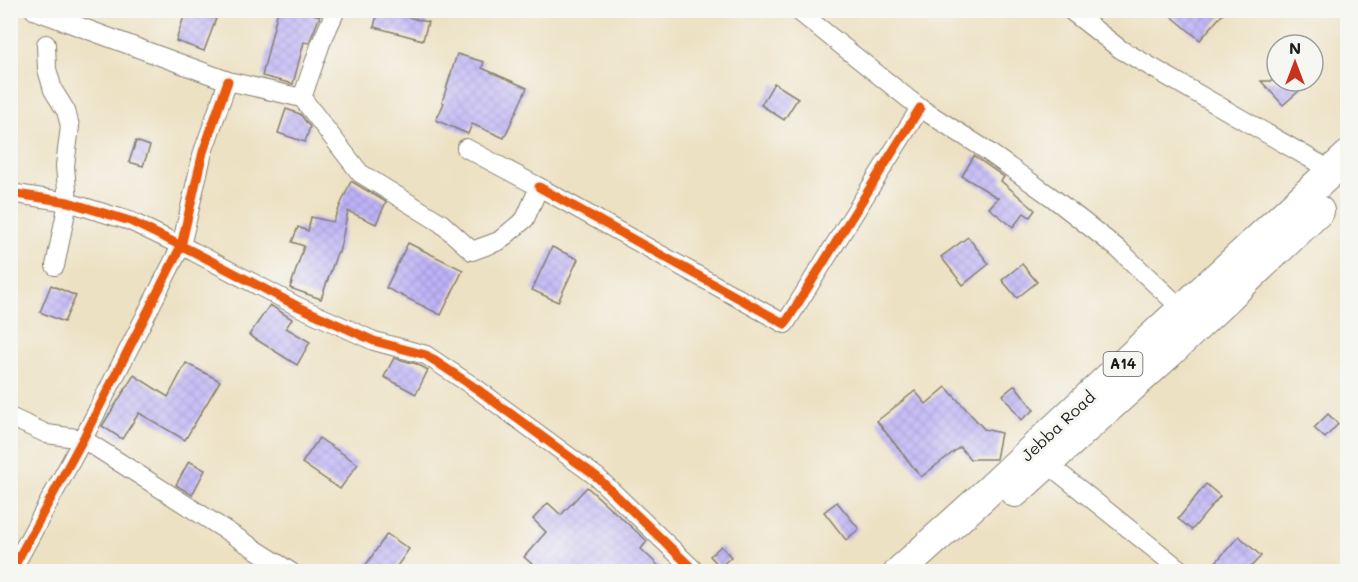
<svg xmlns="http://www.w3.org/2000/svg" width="1358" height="582" font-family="Mali,sans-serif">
<defs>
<pattern id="building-cross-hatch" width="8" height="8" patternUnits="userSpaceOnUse" patternTransform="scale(1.5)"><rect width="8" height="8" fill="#bdb2f7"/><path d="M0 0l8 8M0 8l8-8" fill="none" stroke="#a298d3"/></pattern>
</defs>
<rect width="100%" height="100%" fill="#f6f6f2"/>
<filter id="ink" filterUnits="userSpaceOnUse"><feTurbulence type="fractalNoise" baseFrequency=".0167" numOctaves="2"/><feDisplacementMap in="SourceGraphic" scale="12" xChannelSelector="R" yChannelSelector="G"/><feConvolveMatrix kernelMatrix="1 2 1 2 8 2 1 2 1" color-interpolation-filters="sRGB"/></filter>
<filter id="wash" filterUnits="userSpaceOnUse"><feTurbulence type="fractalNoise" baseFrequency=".008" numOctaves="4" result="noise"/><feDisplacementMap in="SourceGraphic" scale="24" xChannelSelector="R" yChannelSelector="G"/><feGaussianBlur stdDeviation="1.35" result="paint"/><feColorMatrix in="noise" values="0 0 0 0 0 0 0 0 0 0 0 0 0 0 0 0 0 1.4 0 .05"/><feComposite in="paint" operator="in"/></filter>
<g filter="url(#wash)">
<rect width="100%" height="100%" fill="#ede1c3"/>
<g id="blocks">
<!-- building -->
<g fill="url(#building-cross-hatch)">
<polygon points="186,10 216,19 204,51 176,41"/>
<polygon points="278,10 300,10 320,16 309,43 304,42 293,84 262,76"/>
<polygon points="378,10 428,22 423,40 374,27"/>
<polygon points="1164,10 1226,10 1200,40"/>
<polygon points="457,54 484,62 482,68 527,88 504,138 472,124 468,134 436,120 444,103 442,102"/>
<polygon points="1261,81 1310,81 1283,105"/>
<polygon points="774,83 798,98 784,120 761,105"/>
<polygon points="286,109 300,114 310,127 305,142 278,133"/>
<polygon points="136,141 150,146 143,166 129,162"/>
<polygon points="974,156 1004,177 1001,181 1035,210 1030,217 1024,213 1013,227 989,208 998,198 962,176"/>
<polygon points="351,181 386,202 376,224 348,211 339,253 337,253 321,299 290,288 304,246 292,242 298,227 308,231 311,217 333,222"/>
<polygon points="968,237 989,264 963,285 941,257"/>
<polygon points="408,243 463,270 441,315 386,288"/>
<polygon points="552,247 578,259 558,302 532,290"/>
<polygon points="1022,264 1037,282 1017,298 1002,280"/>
<polygon points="51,285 76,296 64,322 40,312"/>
<polygon points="270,305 292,319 286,328 310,342 297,365 249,335"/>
<polygon points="394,358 417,364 428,370 416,394 384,377"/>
<polygon points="186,363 220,381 185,440 139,413 122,439 102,426 134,375 168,397"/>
<polygon points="1015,385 1034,410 1021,420 1003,395"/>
<polygon points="946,387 984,429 1001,433 996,459 970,459 960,447 921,477 877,421 915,391 926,404"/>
<polygon points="1328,414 1338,424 1325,438 1314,428"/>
<polygon points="319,438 358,464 340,489 302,463"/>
<polygon points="189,461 205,470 192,495 176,485"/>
<polygon points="1206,484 1220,496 1192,530 1178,519"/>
<polygon points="587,487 647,541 641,549 665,572 541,572 524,557 546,532 533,519 548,503 561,515"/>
<polygon points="837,502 859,529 846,540 824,512"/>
<polygon points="387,534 409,549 393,572 361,572"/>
<polygon points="1239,536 1261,556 1246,572 1224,572 1215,563"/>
<polygon points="721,546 731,557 720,567 710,556"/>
</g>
</g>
</g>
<g filter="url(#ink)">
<use href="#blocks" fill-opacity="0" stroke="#847e70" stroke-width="1.5"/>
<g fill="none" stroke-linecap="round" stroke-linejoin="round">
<!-- minor casing -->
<g stroke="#847e70" stroke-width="20">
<g id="minor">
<polyline points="34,10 228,81 302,98"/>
<polyline points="336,10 321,43 302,98 360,173 441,223 472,251 499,241 525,219 539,187 466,148"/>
<polyline points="797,10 920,108 980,146 1053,198 1117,248 1182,309"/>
<polyline points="1070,10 1120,49 1332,171"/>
<polyline points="46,44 47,69 53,90 66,111 70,126 65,166 68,202 55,266"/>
<polyline points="539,187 785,324 920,108"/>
<polyline points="10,193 68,202 130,221 194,252 297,306 374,341 426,355 477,389 597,477 696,572"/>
<polyline points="10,417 47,434 83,439 291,572"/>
<polyline points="1048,464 1183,572"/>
<polyline points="11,572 83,439 181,246 203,152 228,81"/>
</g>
</g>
<!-- trunk casing -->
<g stroke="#847e70" stroke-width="32">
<g id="trunk">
<polyline points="1015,492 1169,353 1319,211"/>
<polyline points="899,572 981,498 1148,341 1348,156"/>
</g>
</g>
<!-- minor -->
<use href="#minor" stroke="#fff" stroke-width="18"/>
<!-- trunk -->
<use href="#trunk" stroke="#fff" stroke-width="30"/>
<!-- cycleway casing -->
<g stroke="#f6f6f2" stroke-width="13">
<g id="cycleway">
<polyline points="539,187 785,324 920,108"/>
<polyline points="10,193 68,202 130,221 194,252 297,306 374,341 426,355 477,389 597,477 696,572"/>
<polyline points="11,572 83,439 181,246 203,152 228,81"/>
</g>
</g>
<!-- cycleway -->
<use href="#cycleway" stroke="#e8590c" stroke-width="9"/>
</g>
</g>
<g text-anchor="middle" stroke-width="6" stroke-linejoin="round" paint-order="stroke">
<!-- shield labels -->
<rect fill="#f6f6f2" stroke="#5d5d5c" stroke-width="1.5" x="1103.5" y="352" width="39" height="24" rx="4.5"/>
<g font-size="15" font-weight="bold" fill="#1c1c1c">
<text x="1123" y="369">A14</text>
</g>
<!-- street labels -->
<g font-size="16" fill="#1c1c1c" stroke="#f6f6f2">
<text transform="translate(1058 426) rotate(-43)" y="6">Jebba Road</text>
</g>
</g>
<!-- margin -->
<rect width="1358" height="582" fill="none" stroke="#f6f6f2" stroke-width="36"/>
<!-- north arrow -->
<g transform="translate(1295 63)"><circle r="28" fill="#f6f6f2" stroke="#9f9f9c" stroke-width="1.5"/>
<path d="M0-4.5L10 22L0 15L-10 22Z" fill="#c8321e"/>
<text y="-9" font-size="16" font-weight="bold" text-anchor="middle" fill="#1c1c1c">N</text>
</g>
</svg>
